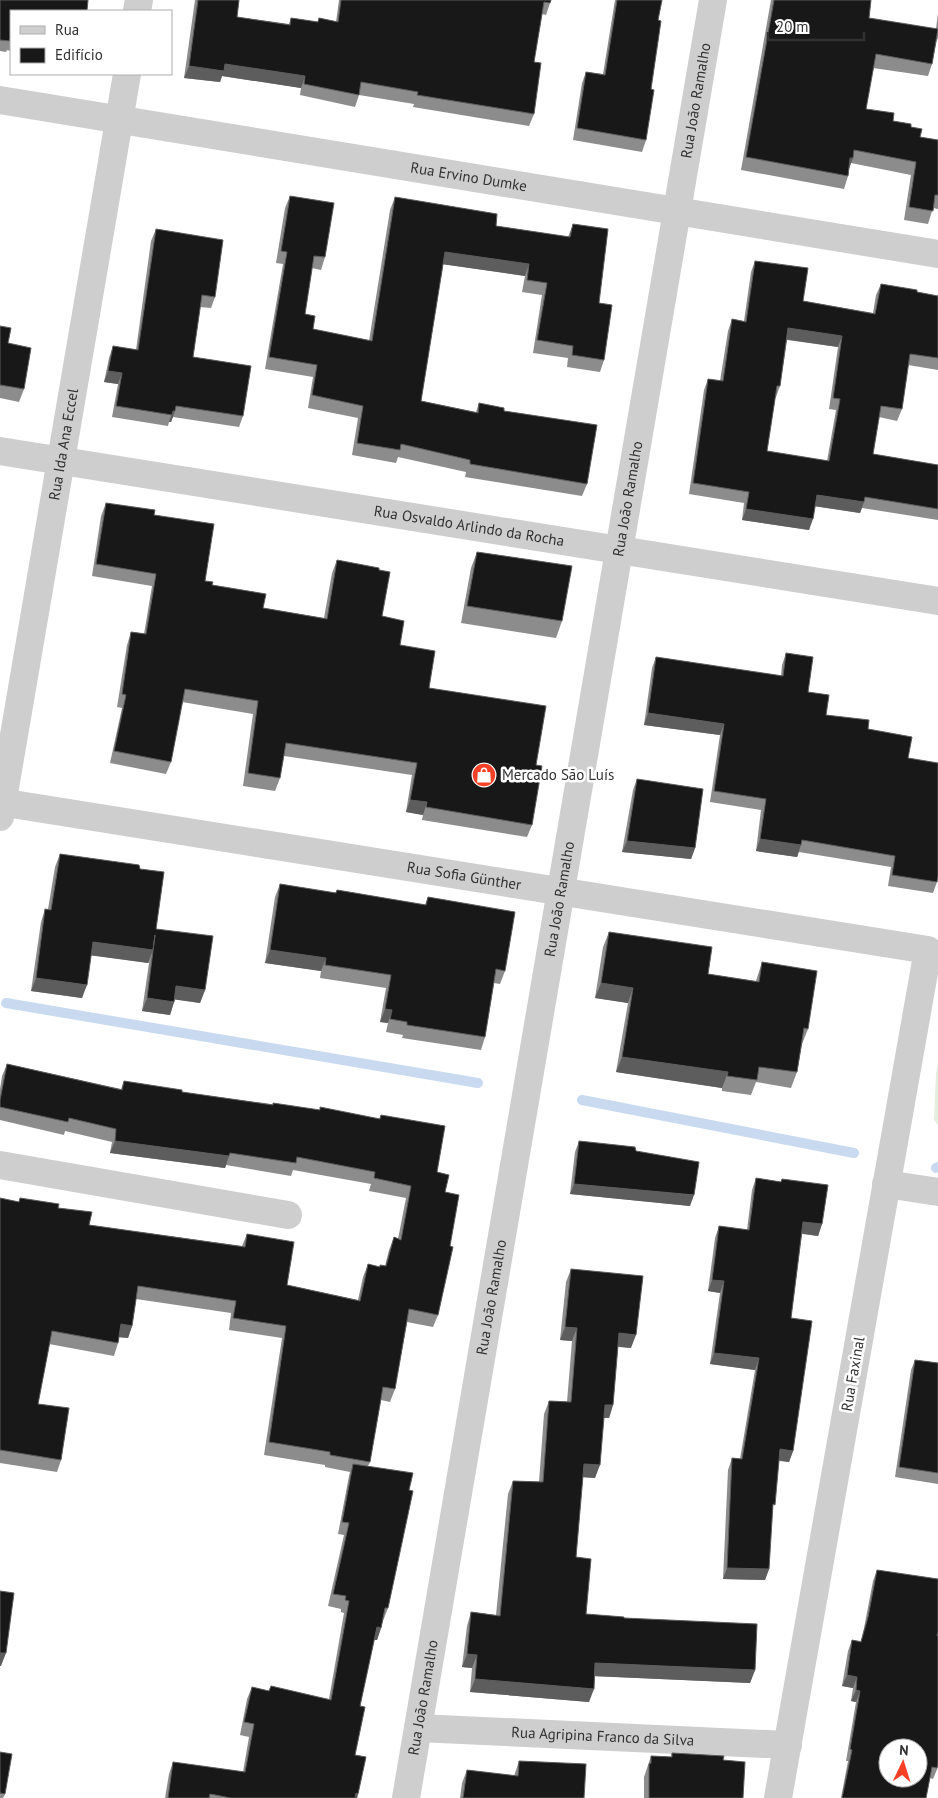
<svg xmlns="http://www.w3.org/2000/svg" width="938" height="1798" font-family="'PT Sans',sans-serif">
<rect width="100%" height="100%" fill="#fff"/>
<!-- green -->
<polygon fill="#e4efde" points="938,1061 938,1125 934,1120 936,1074"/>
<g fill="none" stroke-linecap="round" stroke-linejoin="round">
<!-- stream -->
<g stroke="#c9daf0" stroke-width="10">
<polyline points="6,1003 478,1083"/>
<polyline points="582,1100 854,1153"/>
<polyline points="936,1168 938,1167"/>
</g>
<!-- minor -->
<g stroke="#cecece" stroke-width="28">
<polyline points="137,11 139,0"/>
<path id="s1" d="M 0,100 L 938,254"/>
<path id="s2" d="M 0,451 L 938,601"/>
<path id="s3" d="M 0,802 L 928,950 L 778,1798"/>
<path id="s4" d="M 0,817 L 127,74"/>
<polyline points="0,1165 288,1215"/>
<polyline points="886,1184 938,1192"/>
<path id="s5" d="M 418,1728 L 788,1745"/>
<path id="s6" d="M 406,1798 L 713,0"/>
</g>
</g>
<!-- wall -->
<g fill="#8c8c8c" fill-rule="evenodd">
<polygon points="0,0 11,11 11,51 7,50 6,52 0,51"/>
<polygon points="195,0 239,0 237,17 289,24 291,18 318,22 319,18 336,22 339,0 551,0 546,15 542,14 534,62 534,114 529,126 413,107 414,104 359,95 355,107 300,95 301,88 222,76 220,82 184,78"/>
<polygon points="615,0 662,0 658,20 646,140 642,152 573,140 582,83 586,72 603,74"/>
<polygon points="771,0 871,0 869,18 936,29 938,13 938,39 937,39 932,64 928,76 873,68 866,109 893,121 911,127 920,137 938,140 938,209 933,208 928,224 904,220 911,175 851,163 849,169 848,176 844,189 741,170"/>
<polygon points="290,196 325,257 321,270 312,268 305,314 313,329 369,341 390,210 395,197 496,226 568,237 573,224 599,303 604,360 600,372 567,367 568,358 533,353 542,295 522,292 525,276 443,264 421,401 476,412 479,403 504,411 587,484 582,496 465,477 466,472 398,457 396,463 352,455 358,418 308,408 313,377 265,369 283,264 276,263 285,208"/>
<polygon points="156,229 215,297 211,308 200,307 193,357 243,416 239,427 173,417 171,422 169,422 168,426 112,417 118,384 104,382 109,358 113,346 136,350 151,241"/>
<path d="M 755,261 L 803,301 L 873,313 L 876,295 L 881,284 L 917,292 L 938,296 L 938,370 L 908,365 L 902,409 L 897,421 L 879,417 L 873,454 L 938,465 L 938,520 L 862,508 L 860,513 L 815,506 L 809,530 L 742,520 L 744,503 L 689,494 L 704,390 L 708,379 L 720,381 L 728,331 L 732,319 L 744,321 L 751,272 ZM 787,340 L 838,347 L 829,409 L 836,410 L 827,461 L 767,451 L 775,397 L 776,397 L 780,386 Z"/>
<polygon points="0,326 8,343 24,389 19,402 0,398"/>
<polygon points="106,503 154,515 205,581 212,585 263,608 324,618 332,573 337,560 382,616 400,645 429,688 536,765 532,825 527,837 422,820 423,815 406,812 412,775 284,756 280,778 275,791 243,786 253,714 182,702 171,762 166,774 110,763 122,708 117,707 127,645 131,632 144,634 152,586 92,576 101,516"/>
<polygon points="477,552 562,621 556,638 461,623 471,568"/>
<polygon points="786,653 808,692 826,715 868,729 908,758 937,882 933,893 888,886 891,867 799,852 797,857 756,851 761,810 710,802 720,735 644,725 652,668 656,657 781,676 782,665"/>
<polygon points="637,779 695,848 691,859 622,852 633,790"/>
<polygon points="60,854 140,869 156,929 205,990 200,1003 175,999 170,1015 142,1011 149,963 91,955 82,998 31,991 41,922 45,909 48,909 55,867"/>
<polygon points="280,884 335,893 337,890 425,905 428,897 505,971 500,984 494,983 485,1037 481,1050 402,1038 403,1035 386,1032 388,1023 380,1022 386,988 320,978 321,971 265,963 275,897"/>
<polygon points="609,932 708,974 756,981 762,962 808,1029 802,1044 797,1072 791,1088 756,1082 751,1095 722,1091 722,1088 616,1072 628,1003 595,998 603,947"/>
<polygon points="7,1064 121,1089 124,1081 182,1092 379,1119 381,1115 437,1172 445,1192 438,1315 433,1327 407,1322 395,1389 390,1402 381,1400 370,1462 368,1466 388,1608 383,1621 381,1628 377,1640 374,1640 360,1706 355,1755 358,1794 357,1798 165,1798 169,1774 173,1762 243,1772 249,1737 240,1735 247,1699 252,1687 269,1691 329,1699 344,1613 341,1612 341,1609 328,1606 344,1535 338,1534 349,1476 350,1472 325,1467 325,1465 264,1455 282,1338 229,1330 231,1313 136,1299 132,1326 128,1338 119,1337 118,1343 114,1356 49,1344 38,1404 61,1460 57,1472 0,1463 0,1198 19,1202 20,1198 58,1208 89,1225 242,1246 247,1234 287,1285 358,1300 363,1277 368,1264 379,1267 380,1265 385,1266 389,1250 394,1237 398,1239 406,1198 369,1191 371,1184 293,1170 291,1176 226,1165 225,1168 110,1153 112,1142 65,1131 64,1135 0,1120 0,1089 2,1076"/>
<polygon points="579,1141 636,1151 690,1206 570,1194 575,1152"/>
<polygon points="756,1178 781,1182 782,1179 822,1224 818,1236 802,1234 791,1318 793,1451 789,1462 779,1461 772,1512 769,1569 765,1580 723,1579 728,1470 732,1458 740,1459 755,1370 710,1364 720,1293 708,1291 715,1238 719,1226 747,1230 752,1190"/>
<polygon points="571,1269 631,1348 618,1347 613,1405 609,1418 604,1418 595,1478 583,1477 576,1557 586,1614 624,1618 755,1670 750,1683 594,1676 589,1702 470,1692 472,1668 462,1667 467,1626 471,1612 496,1615 508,1494 513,1481 539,1482 544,1414 549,1401 567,1402 572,1341 560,1340 566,1282"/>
<polygon points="915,1360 938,1363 938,1484 895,1477 911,1370"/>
<polygon points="877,1570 938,1636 938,1767 933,1779 930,1778 926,1798 841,1798 848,1761 846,1761 856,1702 851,1701 853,1688 842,1686 848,1651 852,1640 861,1641 864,1628 873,1581"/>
<polygon points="0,1752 5,1794 3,1798 0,1798"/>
<polygon points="672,1753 723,1760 743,1798 644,1798 644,1777 651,1756 671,1757"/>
<polygon points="519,1761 584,1798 460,1798 462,1783 467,1770 514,1776"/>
</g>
<!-- shaded-wall -->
<g fill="#5d5d5d">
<polygon points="225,64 305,76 301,88 222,76 220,82 184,78 189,66"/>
<polygon points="850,158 853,158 848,171"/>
<polygon points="445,252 529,264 525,276 441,264"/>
<polygon points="788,328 842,336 838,347 784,339"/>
<polygon points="108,371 122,373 118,384 104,382"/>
<polygon points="173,411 175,411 171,422 169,422"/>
<polygon points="817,495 864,502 860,513 813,506"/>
<polygon points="746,509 813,519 809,530 742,520"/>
<polygon points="648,713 724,724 720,735 644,725"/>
<polygon points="410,800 427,802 423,815 406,812"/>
<polygon points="760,839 801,845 797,857 756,851"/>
<polygon points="627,841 695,848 691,859 622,852"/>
<polygon points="93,942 153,950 148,963 88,955"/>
<polygon points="270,950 326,958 321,971 265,963"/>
<polygon points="36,978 87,985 82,998 31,991"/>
<polygon points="601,983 633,988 628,1003 595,998"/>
<polygon points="176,986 205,990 200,1003 171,999"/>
<polygon points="147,998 174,1002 170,1015 142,1011"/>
<polygon points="385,1009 392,1010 388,1023 380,1022"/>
<polygon points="622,1057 728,1072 722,1088 616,1072"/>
<polygon points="115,1141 229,1156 225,1168 110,1153"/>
<polygon points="574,1184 694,1195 690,1206 570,1194"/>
<polygon points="803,1222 822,1224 818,1236 799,1233"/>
<polygon points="712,1280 724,1281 720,1293 708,1291"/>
<polygon points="121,1324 132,1326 128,1338 117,1337"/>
<polygon points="565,1327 577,1328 572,1341 560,1340"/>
<polygon points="619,1333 636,1335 631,1348 614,1346"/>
<polygon points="714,1353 759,1358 755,1370 710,1364"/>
<polygon points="605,1405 613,1405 609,1418 600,1418"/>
<polygon points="780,1449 793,1451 789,1462 776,1460"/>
<polygon points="584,1464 600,1465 595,1478 580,1477"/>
<polygon points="727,1568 769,1569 765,1580 723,1579"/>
<polygon points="377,1627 381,1628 377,1640 372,1640"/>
<polygon points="0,1653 6,1653 1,1666 0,1666"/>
<polygon points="467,1654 477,1655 472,1668 462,1667"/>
<polygon points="595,1663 755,1670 750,1683 591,1676"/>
<polygon points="847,1675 857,1677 853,1688 842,1686"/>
<polygon points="475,1679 594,1689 589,1702 470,1692"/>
<polygon points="856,1690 860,1691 856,1702 851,1701"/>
<polygon points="356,1793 358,1794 357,1798 354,1798"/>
</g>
<!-- building -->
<g fill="#181818" stroke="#5d5d5d" fill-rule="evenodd">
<polygon points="0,0 88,0 87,11 11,11 11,39 10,39 10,41 0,40"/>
<polygon points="198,0 239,0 237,17 290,25 291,18 318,22 319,18 338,22 341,0 551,0 550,3 544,2 534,62 541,63 534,114 417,95 418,92 361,82 359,95 304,84 305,76 225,64 224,71 189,66"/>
<polygon points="617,0 662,0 658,20 661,21 651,89 654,90 646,140 577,128 586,72 605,75"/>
<polygon points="774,0 871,0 869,18 938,29 932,64 876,54 866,109 894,113 893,121 911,124 911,127 922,129 920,137 938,140 938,195 935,195 933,211 909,207 916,162 854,150 853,158 850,158 848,176 746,157"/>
<polygon points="290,196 334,203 325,257 314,256 305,314 315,316 313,329 372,341 395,197 497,214 496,226 570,237 573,224 608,229 599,303 612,305 604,360 572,355 573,346 537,340 547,283 527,280 529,264 445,252 421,401 478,413 479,403 504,408 504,411 597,425 587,484 470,464 470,460 401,444 400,450 357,443 363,406 312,395 317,365 269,357 287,252 281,251"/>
<polygon points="156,229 223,240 215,297 202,295 193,357 251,366 243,416 176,406 175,411 173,411 172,415 116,406 122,373 108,371 113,346 138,350"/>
<path d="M 755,261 L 808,268 L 803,301 L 875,314 L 881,284 L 917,290 L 917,292 L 938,296 L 938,358 L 910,354 L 902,409 L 881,406 L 873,454 L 938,465 L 938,509 L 865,497 L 864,502 L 817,495 L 813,519 L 746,509 L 749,492 L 693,483 L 708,379 L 723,381 L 732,319 L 746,322 ZM 788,328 L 842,336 L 833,398 L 840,399 L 829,461 L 767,451 L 777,386 L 780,386 Z"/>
<polygon points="0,326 11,328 8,343 31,348 24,389 0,385"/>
<polygon points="106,503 155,510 154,515 214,524 205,581 213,582 212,585 266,594 263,608 327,619 337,560 379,568 379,570 390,572 382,616 404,621 400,645 435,651 429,688 546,706 536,765 542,766 532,825 426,807 427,802 410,800 417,763 286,743 280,778 248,773 258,701 185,689 171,762 114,751 126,695 122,694 131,632 146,634 156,574 96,564"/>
<polygon points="477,552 572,566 562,621 467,606"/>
<polygon points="786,653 813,657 808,692 829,695 826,715 869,720 868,729 912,737 908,758 938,763 938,876 937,882 892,875 895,856 802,840 801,845 760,839 766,799 714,791 724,724 648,713 656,657 783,676"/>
<polygon points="637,779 703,789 695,848 627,841"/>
<polygon points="60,854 139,865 140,869 164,872 156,929 213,936 205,990 176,986 174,1002 147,998 155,935 153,950 93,942 87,985 36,978 45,909 51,910"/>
<polygon points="280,884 336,893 337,890 426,905 428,897 515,912 505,971 496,969 485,1037 407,1025 407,1022 390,1019 392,1010 385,1009 391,975 325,965 326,958 270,950"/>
<polygon points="609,932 712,947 708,974 759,982 762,962 817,971 808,1029 804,1028 797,1072 759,1067 757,1080 727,1076 728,1072 622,1057 633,988 601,983"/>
<polygon points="7,1064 122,1090 124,1081 182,1090 182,1092 273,1105 273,1103 320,1110 320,1107 380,1119 381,1115 445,1126 437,1172 449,1175 445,1192 459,1195 450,1246 453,1247 438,1315 409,1309 395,1389 383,1387 370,1462 330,1455 330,1452 269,1442 286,1326 233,1318 236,1301 138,1286 132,1326 121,1324 118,1343 52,1331 38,1404 69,1408 61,1460 0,1450 0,1198 19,1202 20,1198 59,1204 58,1208 92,1212 89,1225 245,1247 247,1234 294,1242 287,1285 360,1301 368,1264 380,1267 380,1265 386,1266 394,1237 401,1240 411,1186 374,1178 375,1172 297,1157 296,1163 230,1153 229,1156 115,1141 116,1129 69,1118 68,1122 0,1107 0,1100"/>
<polygon points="579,1141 635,1147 636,1151 699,1162 694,1195 574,1184"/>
<polygon points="756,1178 781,1182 782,1179 828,1185 822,1224 803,1222 791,1318 812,1321 793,1451 780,1449 775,1505 773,1504 769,1569 727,1568 732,1458 742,1459 759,1358 714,1353 724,1281 712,1280 719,1226 749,1230"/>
<polygon points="571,1269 643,1276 636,1335 619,1333 613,1405 605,1405 600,1465 584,1464 576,1557 591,1559 586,1614 624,1617 624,1618 757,1624 755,1670 595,1663 594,1689 475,1679 477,1655 467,1654 471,1612 500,1616 513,1481 543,1482 549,1401 571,1402 577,1328 565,1327"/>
<polygon points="915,1360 938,1363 938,1473 899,1467"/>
<polygon points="353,1464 413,1473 409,1490 413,1491 400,1552 388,1608 385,1608 381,1628 377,1627 360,1706 365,1707 355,1755 366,1757 358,1794 356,1793 355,1798 231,1798 210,1794 209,1798 168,1798 173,1762 245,1772 254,1724 244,1722 252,1687 269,1691 271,1686 331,1700 349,1601 345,1600 346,1596 333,1594 349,1523 342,1522"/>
<path d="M 877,1570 L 938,1579 L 938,1632 L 937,1636 L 938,1636 L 938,1763 L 937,1768 L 932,1767 L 926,1798 L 842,1798 L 852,1750 L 850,1749 L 860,1691 L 856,1690 L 857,1677 L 847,1675 L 852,1640 L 861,1642 L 868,1617 ZM 888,1748 L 918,1748 L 918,1778 L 888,1778 Z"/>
<polygon points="0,1591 14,1593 6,1653 0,1653"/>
<polygon points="0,1752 12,1754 5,1794 0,1793"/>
<polygon points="672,1753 724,1756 723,1760 745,1762 743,1798 649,1798 649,1764 651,1763 651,1756 672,1757"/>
<polygon points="519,1761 586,1764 584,1798 463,1798 467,1770 518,1776"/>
</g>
<!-- icons -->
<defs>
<g id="shop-disc" transform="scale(1.25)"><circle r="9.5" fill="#f53f26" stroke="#fff"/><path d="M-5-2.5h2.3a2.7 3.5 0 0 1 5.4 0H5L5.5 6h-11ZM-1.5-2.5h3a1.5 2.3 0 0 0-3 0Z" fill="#fff"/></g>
</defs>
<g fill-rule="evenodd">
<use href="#shop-disc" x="484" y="775"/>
</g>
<g text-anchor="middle" stroke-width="5" stroke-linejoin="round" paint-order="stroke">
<!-- street labels -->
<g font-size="15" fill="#313131" stroke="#fff">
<text dy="5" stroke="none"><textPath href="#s6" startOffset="1722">Rua João Ramalho</textPath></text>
<text dy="5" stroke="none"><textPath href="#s1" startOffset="475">Rua Ervino Dumke</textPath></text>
<text dy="5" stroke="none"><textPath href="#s4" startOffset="378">Rua Ida Ana Eccel</textPath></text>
<text dy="5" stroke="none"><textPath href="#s6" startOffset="1318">Rua João Ramalho</textPath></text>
<text dy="5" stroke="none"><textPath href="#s2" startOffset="475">Rua Osvaldo Arlindo da Rocha</textPath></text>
<text dy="5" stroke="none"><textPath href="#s3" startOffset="470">Rua Sofia Günther</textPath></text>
<text dy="5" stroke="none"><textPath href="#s6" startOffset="912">Rua João Ramalho</textPath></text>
<text dy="5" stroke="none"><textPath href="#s6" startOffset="508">Rua João Ramalho</textPath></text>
<text transform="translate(853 1374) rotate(-80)" y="5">Rua Faxinal</text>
<text dy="5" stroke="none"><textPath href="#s6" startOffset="102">Rua João Ramalho</textPath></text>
<text dy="5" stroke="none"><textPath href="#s5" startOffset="185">Rua Agripina Franco da Silva</textPath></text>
</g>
<!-- poi labels -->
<g font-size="15" fill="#313131" stroke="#fff" text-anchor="start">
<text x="502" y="780">Mercado São Luís</text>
</g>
</g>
<!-- legend -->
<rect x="10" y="10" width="162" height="65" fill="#ffffff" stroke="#adadad"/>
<rect x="20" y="26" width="25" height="8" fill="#cecece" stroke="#adadad"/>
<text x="55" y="35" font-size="15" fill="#313131">Rua</text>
<rect x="20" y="48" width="25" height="15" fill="#181818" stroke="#adadad"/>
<text x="55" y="60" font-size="15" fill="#313131">Edifício</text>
<!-- north arrow -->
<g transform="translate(903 1763) rotate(4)"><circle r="24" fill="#ffffff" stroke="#adadad"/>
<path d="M0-4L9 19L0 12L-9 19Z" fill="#f53f26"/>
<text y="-8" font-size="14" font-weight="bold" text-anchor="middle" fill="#313131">N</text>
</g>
<!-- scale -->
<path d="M768 32v8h96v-8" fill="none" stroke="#313131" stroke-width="2.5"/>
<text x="776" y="32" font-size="15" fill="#313131" stroke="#ffffff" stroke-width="4" paint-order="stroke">20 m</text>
</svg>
